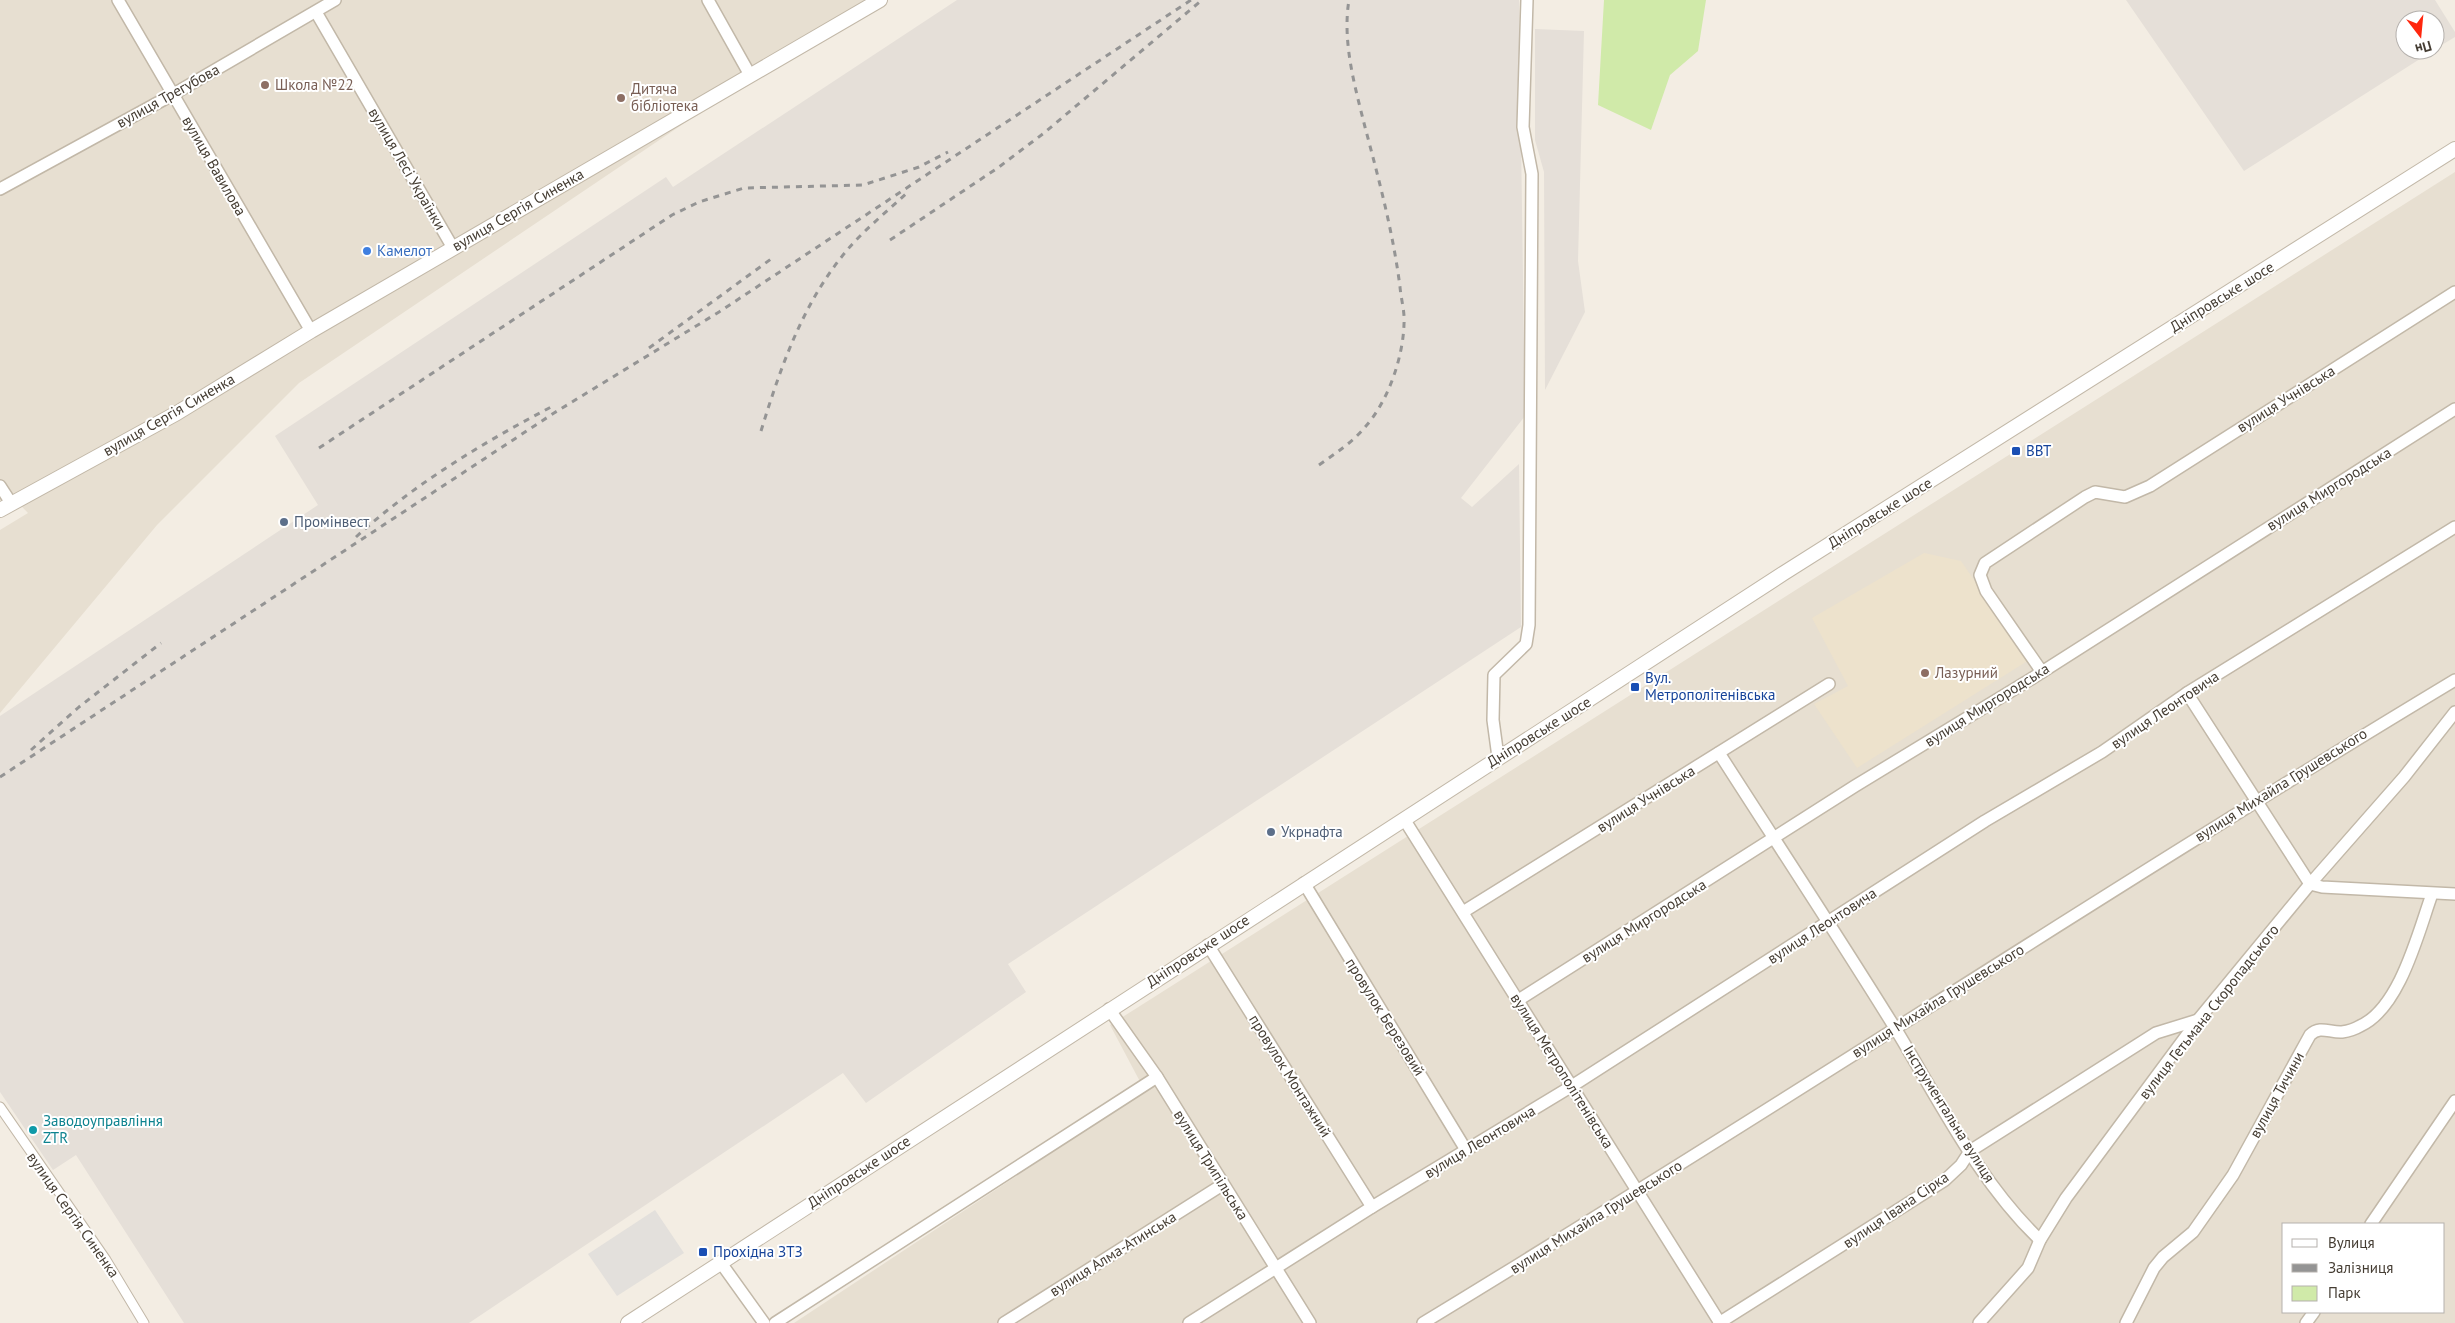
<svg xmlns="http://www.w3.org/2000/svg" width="2455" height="1323" font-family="'PT Sans',sans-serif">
<rect width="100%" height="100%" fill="#f3ede3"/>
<!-- residential -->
<g fill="#e7dfd1" fill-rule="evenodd">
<polygon points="0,0 867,0 299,383 157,525 0,713 0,530 28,513 0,484"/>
<path d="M 2455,172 L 2455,1323 L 794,1323 L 1145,1091 L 1110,1025 ZM 2284,1224 L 2444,1224 L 2444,1312 L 2284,1312 Z"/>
</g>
<!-- industrial -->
<g fill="#e5dfd8">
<polygon points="957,0 1519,0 1525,416 1461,498 1472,507 1519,464 1521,627 1008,964 1026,992 866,1103 843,1073 469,1323 184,1323 76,1155 53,1170 0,1092 0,716 318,505 275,436 666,177 673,187"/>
<polygon points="2126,0 2435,0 2455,32 2455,37 2435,49 2435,20 2405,20 2405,50 2434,50 2244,171"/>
<polygon points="1535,29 1584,31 1578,261 1585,312 1545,390 1544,172 1535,140"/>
</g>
<!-- education -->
<polygon fill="#ede2cc" points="1924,553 1961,561 2029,660 1857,768 1814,704 1848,686 1812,618"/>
<!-- green -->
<polygon fill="#d0eaa9" points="1604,0 1706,0 1698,51 1670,75 1651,130 1598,105"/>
<!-- parking -->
<polygon fill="#e3e0dc" points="655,1210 684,1253 617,1296 588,1254"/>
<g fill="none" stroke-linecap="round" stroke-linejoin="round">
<!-- pedestrian casing -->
<g stroke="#c2b8a8" stroke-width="11">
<polyline id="pedestrian" points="0,1107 106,1260 144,1323"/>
</g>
<!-- minor casing -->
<g stroke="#c2b8a8" stroke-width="14">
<g id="minor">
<polyline points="118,0 311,331"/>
<polyline points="708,0 750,75"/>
<polyline points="316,12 453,248"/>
<polyline points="0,189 172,95 335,0"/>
<polyline points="0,486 11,503"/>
<polyline points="2042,672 1986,591 1980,575 1985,563 2085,497 2095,492 2125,497 2150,486 2455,292"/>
<polyline points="2187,693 2310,884 2322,887 2455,894"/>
<path d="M 1719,753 C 1778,845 1838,936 1895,1028 C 1939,1100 1979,1182 2040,1240"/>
<polyline points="1498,757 1493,720 1494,675 1526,644 1529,625 1532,174 1523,127 1527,0"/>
<polyline points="1404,819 1720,1323"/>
<polyline points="1304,883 1466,1150"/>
<polyline points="1463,912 1829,684"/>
<polyline points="1208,945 1372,1207"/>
<polyline points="1517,1001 1855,786 2031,679 2455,409"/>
<polyline points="1109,1009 1157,1077 1310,1323"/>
<polyline points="2371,1224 2455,1101"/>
<polyline points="721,1263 764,1323"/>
<polyline points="775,1323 1157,1077"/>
<polyline points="1004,1323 1222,1185"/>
<polyline points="1189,1323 1372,1207 1572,1086 1985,821 2102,752 2187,693 2455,527"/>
<path d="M 1423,1323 C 1769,1113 2108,889 2455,680"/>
<polyline points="1719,1323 1945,1180 1961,1165 1970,1151 2156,1033 2198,1020"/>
<polyline points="1979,1323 2028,1268 2040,1240 2066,1198 2198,1020 2310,884 2404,777 2455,712"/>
<path d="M 2126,1323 L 2154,1268 L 2163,1257 L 2193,1232 L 2233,1175 L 2310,1035 C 2320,1025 2330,1033 2342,1032 C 2349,1031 2355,1029 2360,1026 C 2400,1008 2418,933 2432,894"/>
<polyline points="2306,1323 2314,1312"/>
</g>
</g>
<!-- tertiary casing -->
<g stroke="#c2b8a8" stroke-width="16">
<g id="tertiary">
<polyline points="0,510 177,413 311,331 880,0"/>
<polyline points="628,1323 1784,573 2455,149"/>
</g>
</g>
<!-- pedestrian -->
<use href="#pedestrian" stroke="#fff" stroke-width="9"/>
<!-- minor -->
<use href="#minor" stroke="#fff" stroke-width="11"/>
<!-- tertiary -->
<use href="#tertiary" stroke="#fff" stroke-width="14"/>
<!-- rail -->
<g stroke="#949494" stroke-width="3" stroke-dasharray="6 6" stroke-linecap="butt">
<polyline points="890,240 999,167 1044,133 1202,0"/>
<polyline points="649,348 771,259"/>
<path d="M 761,431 C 781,366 803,302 848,249 C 866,228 889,210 909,191"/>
<polyline points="319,448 672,215 699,202 744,188 863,185 919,167 948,152"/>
<path d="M 1319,465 C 1336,453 1353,442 1366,426 C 1388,401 1403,358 1404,324 C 1405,312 1401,299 1400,287 C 1393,232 1379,180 1365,127 C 1355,87 1342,42 1349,0"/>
<path d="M 356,537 C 414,484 484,442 553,406"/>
<polyline points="31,750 79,707 161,643"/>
<polyline points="0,777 554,413 719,312 1191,0"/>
</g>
</g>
<!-- markers -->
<g fill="#8d6e63" stroke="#fff" stroke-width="2">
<circle cx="265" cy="85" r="5"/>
<circle cx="621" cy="98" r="5"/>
<circle cx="1925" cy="673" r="5"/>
</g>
<circle fill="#3f7fe0" stroke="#fff" stroke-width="2" cx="367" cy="251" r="5"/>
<g fill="#1a4fb4" stroke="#fff" stroke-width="2">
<rect x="2011" y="446" width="10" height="10" rx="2.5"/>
<rect x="1630" y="682" width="10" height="10" rx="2.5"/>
<rect x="698" y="1247" width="10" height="10" rx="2.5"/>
</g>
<g fill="#5c6f8a" stroke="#fff" stroke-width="2">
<circle cx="284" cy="522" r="5"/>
<circle cx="1271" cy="832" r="5"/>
</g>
<circle fill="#0f9aa8" stroke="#fff" stroke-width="2" cx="33" cy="1130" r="5"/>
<g text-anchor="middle" stroke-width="4" stroke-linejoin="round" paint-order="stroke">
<!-- education labels -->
<g font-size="15" fill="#785e54" stroke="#fff" text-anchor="start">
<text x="275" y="90">Школа №22</text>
<text x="631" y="94">Дитяча<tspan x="631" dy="17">бібліотека</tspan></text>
<text x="1935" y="678">Лазурний</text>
</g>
<!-- street labels -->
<g font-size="15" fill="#453d33" stroke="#fff">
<text transform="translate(168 96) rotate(-29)" y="5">вулиця Трегубова</text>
<text transform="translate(214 166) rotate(60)" y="5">вулиця Вавилова</text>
<text transform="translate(407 169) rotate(60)" y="5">вулиця Лесі Українки</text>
<text transform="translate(518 210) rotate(-30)" y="5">вулиця Сергія Синенка</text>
<text transform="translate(2222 297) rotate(-32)" y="5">Дніпровське шосе</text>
<text transform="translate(2286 399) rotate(-32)" y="5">вулиця Учнівська</text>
<text transform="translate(169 415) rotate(-30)" y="5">вулиця Сергія Синенка</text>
<text transform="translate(2329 489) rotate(-32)" y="5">вулиця Миргородська</text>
<text transform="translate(1880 513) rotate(-32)" y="5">Дніпровське шосе</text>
<text transform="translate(1987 705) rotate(-32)" y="5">вулиця Миргородська</text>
<text transform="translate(2165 710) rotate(-34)" y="5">вулиця Леонтовича</text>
<text transform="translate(1539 732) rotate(-32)" y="5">Дніпровське шосе</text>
<text transform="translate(2281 785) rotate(-32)" y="5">вулиця Михайла Грушевського</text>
<text transform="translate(1646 799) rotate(-32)" y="5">вулиця Учнівська</text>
<text transform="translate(1644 921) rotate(-32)" y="5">вулиця Миргородська</text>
<text transform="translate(1822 926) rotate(-33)" y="5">вулиця Леонтовича</text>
<text transform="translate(1198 951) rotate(-33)" y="5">Дніпровське шосе</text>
<text transform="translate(1938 1001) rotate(-32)" y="5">вулиця Михайла Грушевського</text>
<text transform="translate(2209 1012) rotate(-52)" y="5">вулиця Гетьмана Скоропадського</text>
<text transform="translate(1385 1017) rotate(58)" y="5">провулок Березовий</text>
<text transform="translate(1562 1071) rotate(58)" y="5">вулиця Метрополітенівська</text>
<text transform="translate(1290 1076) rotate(58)" y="5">провулок Монтажний</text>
<text transform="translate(2277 1095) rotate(-61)" y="5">вулиця Тичини</text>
<text transform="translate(1949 1114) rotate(58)" y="5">Інструментальна вулиця</text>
<text transform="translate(1480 1142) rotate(-31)" y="5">вулиця Леонтовича</text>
<text transform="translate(1211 1165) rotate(58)" y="5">вулиця Трипільська</text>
<text transform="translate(859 1172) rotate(-33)" y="5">Дніпровське шосе</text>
<text transform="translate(1896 1210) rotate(-34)" y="5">вулиця Івана Сірка</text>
<text transform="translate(73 1215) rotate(55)" y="5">вулиця Сергія Синенка</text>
<text transform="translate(1596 1217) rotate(-32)" y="5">вулиця Михайла Грушевського</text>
<text transform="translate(1113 1254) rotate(-32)" y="5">вулиця Алма-Атинська</text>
</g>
<!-- shop labels -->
<g font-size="15" fill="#366cbe" stroke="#fff" text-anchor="start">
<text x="377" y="256">Камелот</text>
</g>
<!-- transit labels -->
<g font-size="15" fill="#164399" stroke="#fff" text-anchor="start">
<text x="2026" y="456">ВВТ</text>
<text x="1645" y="683">Вул.<tspan x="1645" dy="17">Метрополітенівська</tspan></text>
<text x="713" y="1257">Прохідна ЗТЗ</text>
</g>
<!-- service labels -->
<g font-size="15" fill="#4e5e75" stroke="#fff" text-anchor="start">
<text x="294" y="527">Промінвест</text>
<text x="1281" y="837">Укрнафта</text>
</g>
<!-- culture labels -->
<g font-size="15" fill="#0d838f" stroke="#fff" text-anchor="start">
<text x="43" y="1126">Заводоуправління<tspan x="43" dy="17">ZTR</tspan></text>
</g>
</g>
<!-- legend -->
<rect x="2282" y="1223" width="162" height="90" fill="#ffffff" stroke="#b5b1ad"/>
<rect x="2292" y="1239" width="25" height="8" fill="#ffffff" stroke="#b5b1ad"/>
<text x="2328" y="1248" font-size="15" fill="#453d33">Вулиця</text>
<rect x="2292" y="1264" width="25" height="8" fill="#949494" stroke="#b5b1ad"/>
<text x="2328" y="1273" font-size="15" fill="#453d33">Залізниця</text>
<rect x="2292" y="1286" width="25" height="15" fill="#d0eaa9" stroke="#b5b1ad"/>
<text x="2328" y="1298" font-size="15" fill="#453d33">Парк</text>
<!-- north arrow -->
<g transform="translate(2420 35) rotate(164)"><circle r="24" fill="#ffffff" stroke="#b5b1ad"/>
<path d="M0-4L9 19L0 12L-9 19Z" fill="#ff270e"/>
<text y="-8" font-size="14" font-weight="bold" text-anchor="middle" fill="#453d33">Пн</text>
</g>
</svg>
